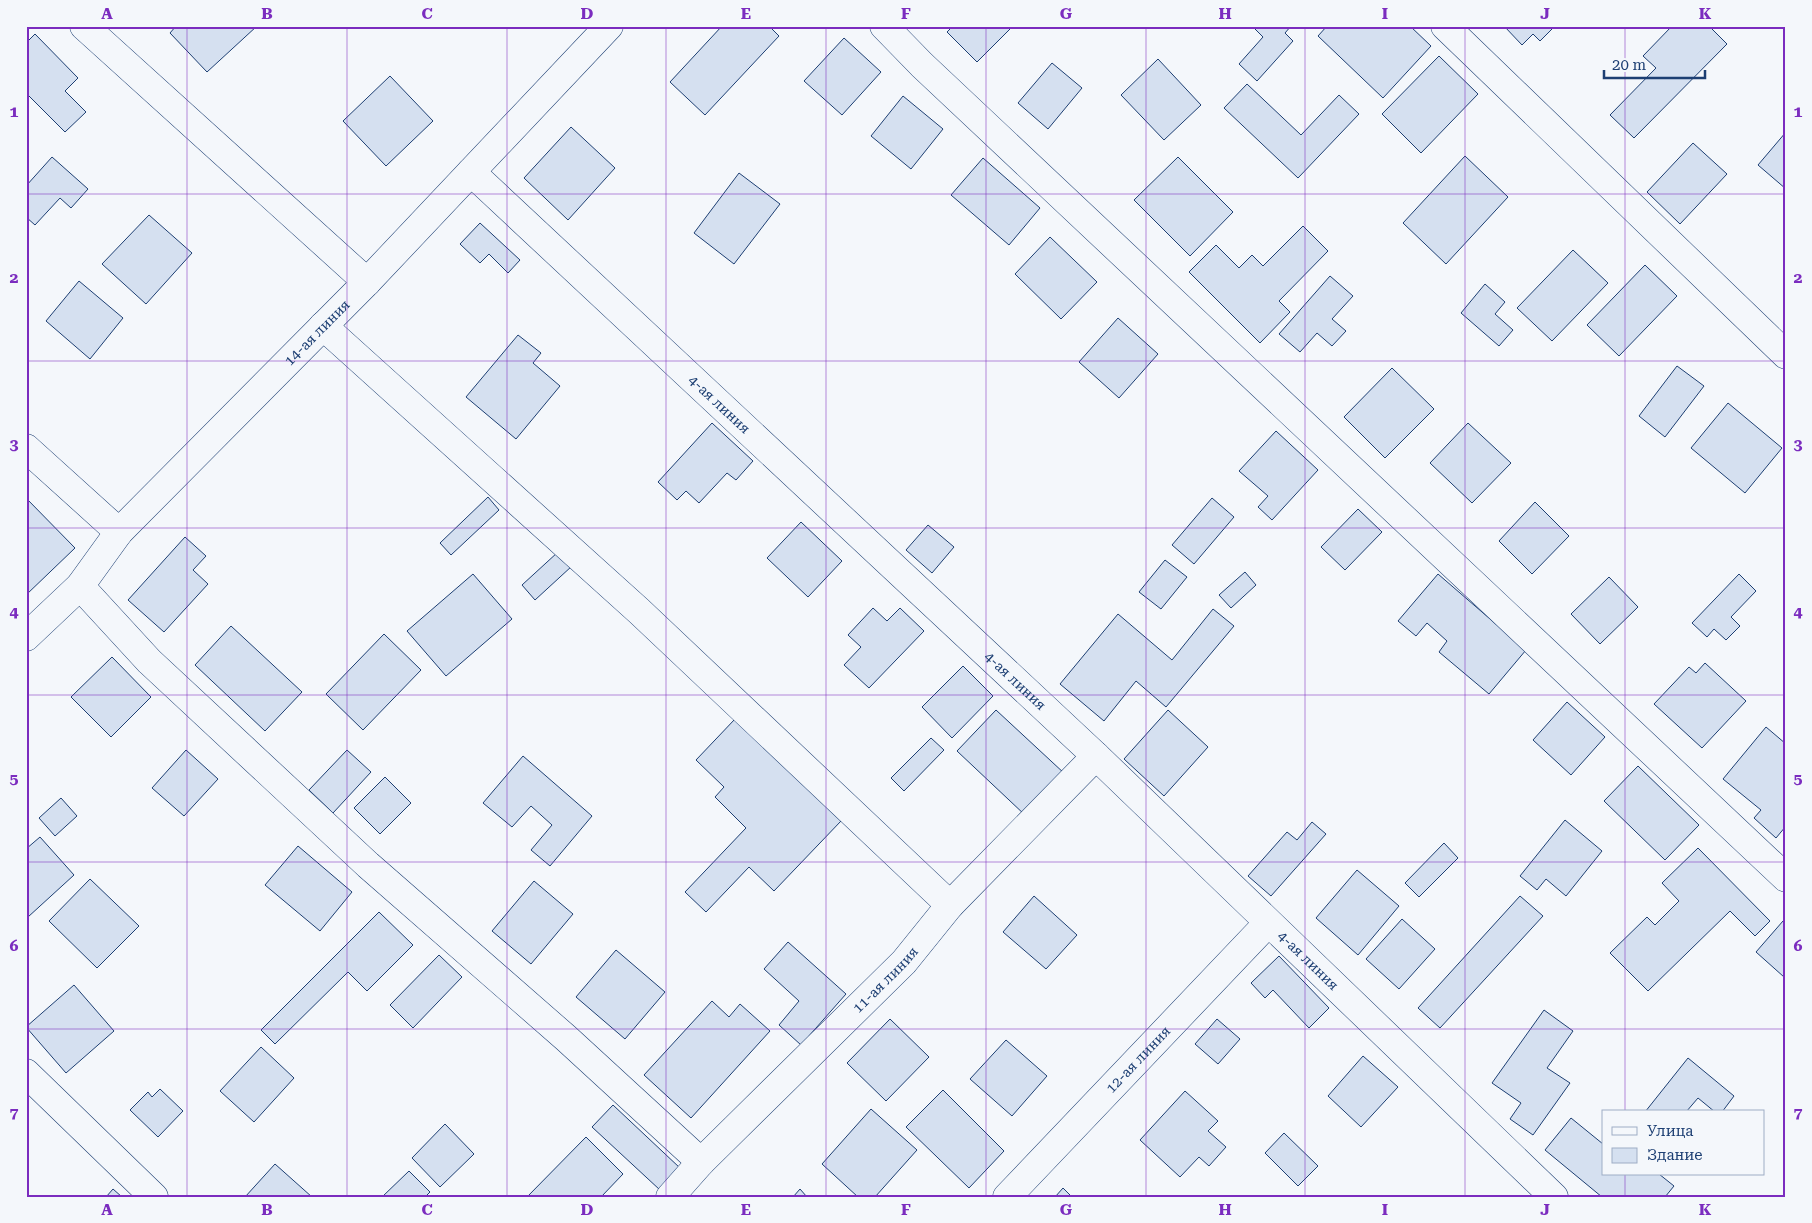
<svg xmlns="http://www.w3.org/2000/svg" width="1812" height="1223" font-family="'Roboto Serif',serif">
<rect width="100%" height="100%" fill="#f4f7fb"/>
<!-- building -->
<g fill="#d5e0f0" stroke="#1d3f73">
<polygon points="176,26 257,26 207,72 170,33"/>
<polygon points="722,26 769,26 779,36 705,115 670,82"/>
<polygon points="953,26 1013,26 977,62 947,32"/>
<polygon points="1252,26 1291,26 1285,33 1293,41 1257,81 1239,64 1263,37"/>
<polygon points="1327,26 1410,26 1431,46 1383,98 1318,36"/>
<polygon points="1504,26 1555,26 1540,41 1533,34 1522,45"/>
<polygon points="1672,26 1709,26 1727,44 1634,138 1610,115 1656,68 1643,56"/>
<polygon points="35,34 78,78 65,91 86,112 65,132 26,93 26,43"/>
<polygon points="844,38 881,72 842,115 804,81"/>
<polygon points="1439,56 1478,94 1421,153 1382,114"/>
<polygon points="1158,59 1201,105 1164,140 1121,95"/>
<polygon points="1052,63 1082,88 1048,129 1018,103"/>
<polygon points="390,76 433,121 386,166 343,121"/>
<polygon points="1247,84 1301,135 1339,95 1359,114 1298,178 1224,108"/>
<polygon points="903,96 943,129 911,169 871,136"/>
<polygon points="571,127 615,168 568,220 524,178"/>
<polygon points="1786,132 1786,189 1758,165"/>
<polygon points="1693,143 1727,174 1680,224 1647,192"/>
<polygon points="1465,156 1508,197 1446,264 1403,223"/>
<polygon points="52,157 88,189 71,208 60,198 35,225 26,217 26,186"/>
<polygon points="1178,157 1233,212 1190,256 1134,200"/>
<polygon points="983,158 1040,208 1009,245 951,195"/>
<polygon points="739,173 780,204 734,264 694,233"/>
<polygon points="149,215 192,253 146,304 102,264"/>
<polygon points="480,223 520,260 508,273 489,254 480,263 460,244"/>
<polygon points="1303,226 1328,251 1279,301 1290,312 1260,343 1189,272 1216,245 1239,268 1252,255 1263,266"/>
<polygon points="1050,237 1097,282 1061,319 1015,274"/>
<polygon points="1573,250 1608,283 1552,341 1517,308"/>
<polygon points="1645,265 1677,296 1619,356 1587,325"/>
<polygon points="1330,276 1353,296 1332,319 1346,331 1332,346 1317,333 1300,352 1279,334"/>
<polygon points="79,281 123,318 90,359 46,321"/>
<polygon points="1485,284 1505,302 1495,314 1513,330 1499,346 1461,313"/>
<polygon points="1118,318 1158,354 1119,398 1079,362"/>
<polygon points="518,335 541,353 533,363 560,386 516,439 466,397"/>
<polygon points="1677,366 1704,386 1665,437 1639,416"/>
<polygon points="1392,368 1434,409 1385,458 1344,417"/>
<polygon points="1728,403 1782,448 1745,493 1691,448"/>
<polygon points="712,423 753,461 736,480 727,473 699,503 686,491 677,500 658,482"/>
<polygon points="1468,423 1511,463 1472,503 1430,463"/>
<polygon points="1276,431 1318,470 1272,520 1258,507 1268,496 1239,471"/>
<polygon points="488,497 499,510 451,555 440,543"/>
<polygon points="26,498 75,548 26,595"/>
<polygon points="1212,498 1234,517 1194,564 1172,545"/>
<polygon points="1535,502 1569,536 1532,574 1499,541"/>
<polygon points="1358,509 1382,532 1345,570 1321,547"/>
<polygon points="801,522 842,561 808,597 767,558"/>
<polygon points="928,525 954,547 932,573 906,550"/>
<polygon points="185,537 206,556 193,570 208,584 164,632 128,600"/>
<polygon points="558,552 572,566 535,600 522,585"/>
<polygon points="1165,560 1187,577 1161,609 1139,592"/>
<polygon points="1245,572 1256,585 1231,608 1219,595"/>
<polygon points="473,574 512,619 446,676 407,631"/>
<polygon points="1438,574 1526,650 1489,694 1439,652 1447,641 1427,623 1416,636 1398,621"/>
<polygon points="1739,574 1756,591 1731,617 1740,626 1726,640 1714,629 1707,637 1692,623"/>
<polygon points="1609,577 1638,607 1600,644 1571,614"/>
<polygon points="873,608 887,621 900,608 924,631 869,688 844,665 861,647 848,635"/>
<polygon points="1213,609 1234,626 1166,707 1136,681 1104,721 1060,684 1118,614 1172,660"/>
<polygon points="231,626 302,692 265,731 195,665"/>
<polygon points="384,634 421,670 363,730 326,694"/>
<polygon points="112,657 151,697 111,737 71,697"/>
<polygon points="1705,663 1746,701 1702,748 1654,704 1689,667 1696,673"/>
<polygon points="963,666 993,696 952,738 922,707"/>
<polygon points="1567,702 1605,737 1571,775 1533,740"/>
<polygon points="996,710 1065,774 1026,816 957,751"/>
<polygon points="1168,710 1208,747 1164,796 1124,759"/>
<polygon points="735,719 841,821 774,891 749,867 706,912 685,892 746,828 715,797 724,787 696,760"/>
<polygon points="1766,727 1786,744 1786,826 1776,838 1754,818 1761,810 1723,779"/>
<polygon points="931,738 944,750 904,791 891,778"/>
<polygon points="186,750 218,779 184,816 152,788"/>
<polygon points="347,750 371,772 333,813 309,790"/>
<polygon points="523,756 592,816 550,866 531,850 552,825 531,806 512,827 483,803"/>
<polygon points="1638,766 1699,825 1665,860 1604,801"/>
<polygon points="385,777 411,803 380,834 354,808"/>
<polygon points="61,798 77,816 55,836 39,818"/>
<polygon points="1565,820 1602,851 1566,896 1546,879 1537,890 1520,876"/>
<polygon points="1312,822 1326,834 1271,896 1248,876 1287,832 1297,840"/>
<polygon points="40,837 74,875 28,917 26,849"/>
<polygon points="1444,843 1458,858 1419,897 1405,883"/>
<polygon points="298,846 352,892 320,931 265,885"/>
<polygon points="1698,848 1770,921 1755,936 1730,911 1648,991 1610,953 1647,917 1655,925 1679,901 1662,883"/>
<polygon points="1357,870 1399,906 1358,955 1316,918"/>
<polygon points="90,879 139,926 97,968 49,921"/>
<polygon points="534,881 573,914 531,964 492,931"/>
<polygon points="1034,896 1077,935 1046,969 1003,932"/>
<polygon points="1520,896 1543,916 1440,1028 1418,1008"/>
<polygon points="379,912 413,945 367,991 348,972 275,1044 261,1030"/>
<polygon points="1402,919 1435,949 1399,989 1366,959"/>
<polygon points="1783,921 1786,923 1784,977 1756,952"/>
<polygon points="788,942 846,994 801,1045 779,1025 799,1001 764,969"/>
<polygon points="616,950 665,992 625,1039 576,997"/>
<polygon points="439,955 462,977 413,1028 390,1005"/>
<polygon points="1279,956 1329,1008 1309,1028 1273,990 1265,998 1251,983"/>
<polygon points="74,985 114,1031 66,1073 26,1027"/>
<polygon points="712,1001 729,1017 740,1004 770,1031 691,1118 644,1075"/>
<polygon points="1544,1010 1573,1031 1547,1068 1570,1083 1533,1135 1510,1119 1521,1103 1492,1083"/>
<polygon points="890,1019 929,1057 886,1101 847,1063"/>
<polygon points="1217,1019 1240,1039 1218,1064 1195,1044"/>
<polygon points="1006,1040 1047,1076 1012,1116 970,1079"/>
<polygon points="261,1047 294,1078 254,1122 220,1091"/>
<polygon points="1363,1056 1398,1087 1361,1127 1328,1096"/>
<polygon points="1688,1058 1734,1096 1722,1112 1715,1112 1698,1098 1686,1112 1645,1112"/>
<polygon points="160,1089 183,1111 158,1137 130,1110 148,1092 152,1097"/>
<polygon points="943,1090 1004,1151 969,1188 906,1127"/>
<polygon points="1185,1091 1218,1121 1208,1131 1226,1147 1209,1166 1199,1157 1180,1177 1140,1140"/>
<polygon points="613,1105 680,1168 660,1190 592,1127"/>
<polygon points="871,1109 917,1150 875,1197 858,1197 822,1164"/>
<polygon points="1571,1118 1603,1144 1603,1174 1659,1174 1674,1186 1665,1197 1602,1197 1545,1150"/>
<polygon points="445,1124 474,1154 440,1187 412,1158"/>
<polygon points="1284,1133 1318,1166 1298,1186 1265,1153"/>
<polygon points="586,1137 623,1174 601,1197 527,1197"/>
<polygon points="275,1164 312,1197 245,1197"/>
<polygon points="409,1171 430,1192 425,1197 382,1197"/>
<polygon points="1063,1188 1072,1197 1055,1197"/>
<polygon points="113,1189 122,1197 106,1197"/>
<polygon points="800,1189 807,1197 793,1197"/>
</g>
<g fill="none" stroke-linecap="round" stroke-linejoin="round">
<!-- street casing -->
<g stroke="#1d3f73" stroke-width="29">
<g id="street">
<polyline points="84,26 367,282"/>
<polyline points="884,26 922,65 1786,878"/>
<polyline points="1445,26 1786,355"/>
<path id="s1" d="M 471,172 L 1096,756 L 1554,1197"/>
<polyline points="323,326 639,611 950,905"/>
<polyline points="26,448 119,532"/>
<polyline points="80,586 149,661 368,865 566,1038 701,1162"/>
<path id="s2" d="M 26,637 L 80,586 L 119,532 L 367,282 L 609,26"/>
<polyline points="26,1073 154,1197"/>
<path id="s3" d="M 670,1197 L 701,1162 L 904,962 L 950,905 L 1096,756"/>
<path id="s4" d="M 1007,1197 L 1268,923"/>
</g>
</g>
<!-- street -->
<use href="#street" stroke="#f4f7fb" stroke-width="28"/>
</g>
<!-- grid -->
<path fill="none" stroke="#7b2cbf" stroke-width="1" stroke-opacity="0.55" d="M 187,26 L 187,1197M 347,26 L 347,1197M 507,26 L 507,1197M 666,26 L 666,1197M 826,26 L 826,1197M 986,26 L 986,1197M 1146,26 L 1146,1197M 1305,26 L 1305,1197M 1465,26 L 1465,1197M 1625,26 L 1625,1112M 26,194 L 1786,194M 26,361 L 1786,361M 26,528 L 1786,528M 26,695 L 1786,695M 26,862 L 1786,862M 26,1029 L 1786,1029M 1625,1174 L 1625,1197"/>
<g text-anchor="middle" stroke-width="4" stroke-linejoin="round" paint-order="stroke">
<!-- street labels -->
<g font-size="14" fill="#1d3f73" stroke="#f4f7fb">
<text dy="5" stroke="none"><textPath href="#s2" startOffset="422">14-ая линия</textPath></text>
<text dy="5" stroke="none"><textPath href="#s1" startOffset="340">4-ая линия</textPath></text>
<text dy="5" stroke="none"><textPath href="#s1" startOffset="745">4-ая линия</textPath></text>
<text dy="5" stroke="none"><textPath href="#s1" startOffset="1150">4-ая линия</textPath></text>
<text dy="5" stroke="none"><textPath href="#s3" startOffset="306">11-ая линия</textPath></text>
<text dy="5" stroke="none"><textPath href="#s4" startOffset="190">12-ая линия</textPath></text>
</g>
</g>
<!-- border -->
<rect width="1812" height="1223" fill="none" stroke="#f4f7fb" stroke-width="55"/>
<!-- legend -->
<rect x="1602" y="1110" width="162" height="65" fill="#f4f7fb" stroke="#9eadc5"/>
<rect x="1612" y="1127" width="25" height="8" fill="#f4f7fb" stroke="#9eadc5"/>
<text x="1647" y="1136" font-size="15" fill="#1d3f73">Улица</text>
<rect x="1612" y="1148" width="25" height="15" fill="#d5e0f0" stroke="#9eadc5"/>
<text x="1647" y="1160" font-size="15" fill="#1d3f73">Здание</text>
<!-- scale -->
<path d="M1604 70v8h101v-8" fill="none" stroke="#1d3f73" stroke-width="2.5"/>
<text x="1612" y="70" font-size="15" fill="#1d3f73" stroke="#f4f7fb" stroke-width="4" paint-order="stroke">20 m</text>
<rect x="28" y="28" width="1756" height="1168" fill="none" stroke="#7b2cbf" stroke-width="2"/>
<g font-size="16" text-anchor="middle" font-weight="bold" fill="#7b2cbf">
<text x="107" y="19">A</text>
<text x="267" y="19">B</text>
<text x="427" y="19">C</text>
<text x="587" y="19">D</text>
<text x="746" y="19">E</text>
<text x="906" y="19">F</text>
<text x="1066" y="19">G</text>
<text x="1225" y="19">H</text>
<text x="1385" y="19">I</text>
<text x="1545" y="19">J</text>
<text x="1705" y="19">K</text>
<text x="14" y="117">1</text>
<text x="1798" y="117">1</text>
<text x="14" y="283">2</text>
<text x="1798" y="283">2</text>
<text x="14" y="450">3</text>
<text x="1798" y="450">3</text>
<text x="14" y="617">4</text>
<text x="1798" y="617">4</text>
<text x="14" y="784">5</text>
<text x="1798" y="784">5</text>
<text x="14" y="951">6</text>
<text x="1798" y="951">6</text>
<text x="14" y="1118">7</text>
<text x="1798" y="1118">7</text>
<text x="107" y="1215">A</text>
<text x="267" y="1215">B</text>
<text x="427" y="1215">C</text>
<text x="587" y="1215">D</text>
<text x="746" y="1215">E</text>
<text x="906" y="1215">F</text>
<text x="1066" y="1215">G</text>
<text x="1225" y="1215">H</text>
<text x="1385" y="1215">I</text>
<text x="1545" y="1215">J</text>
<text x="1705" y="1215">K</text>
</g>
</svg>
